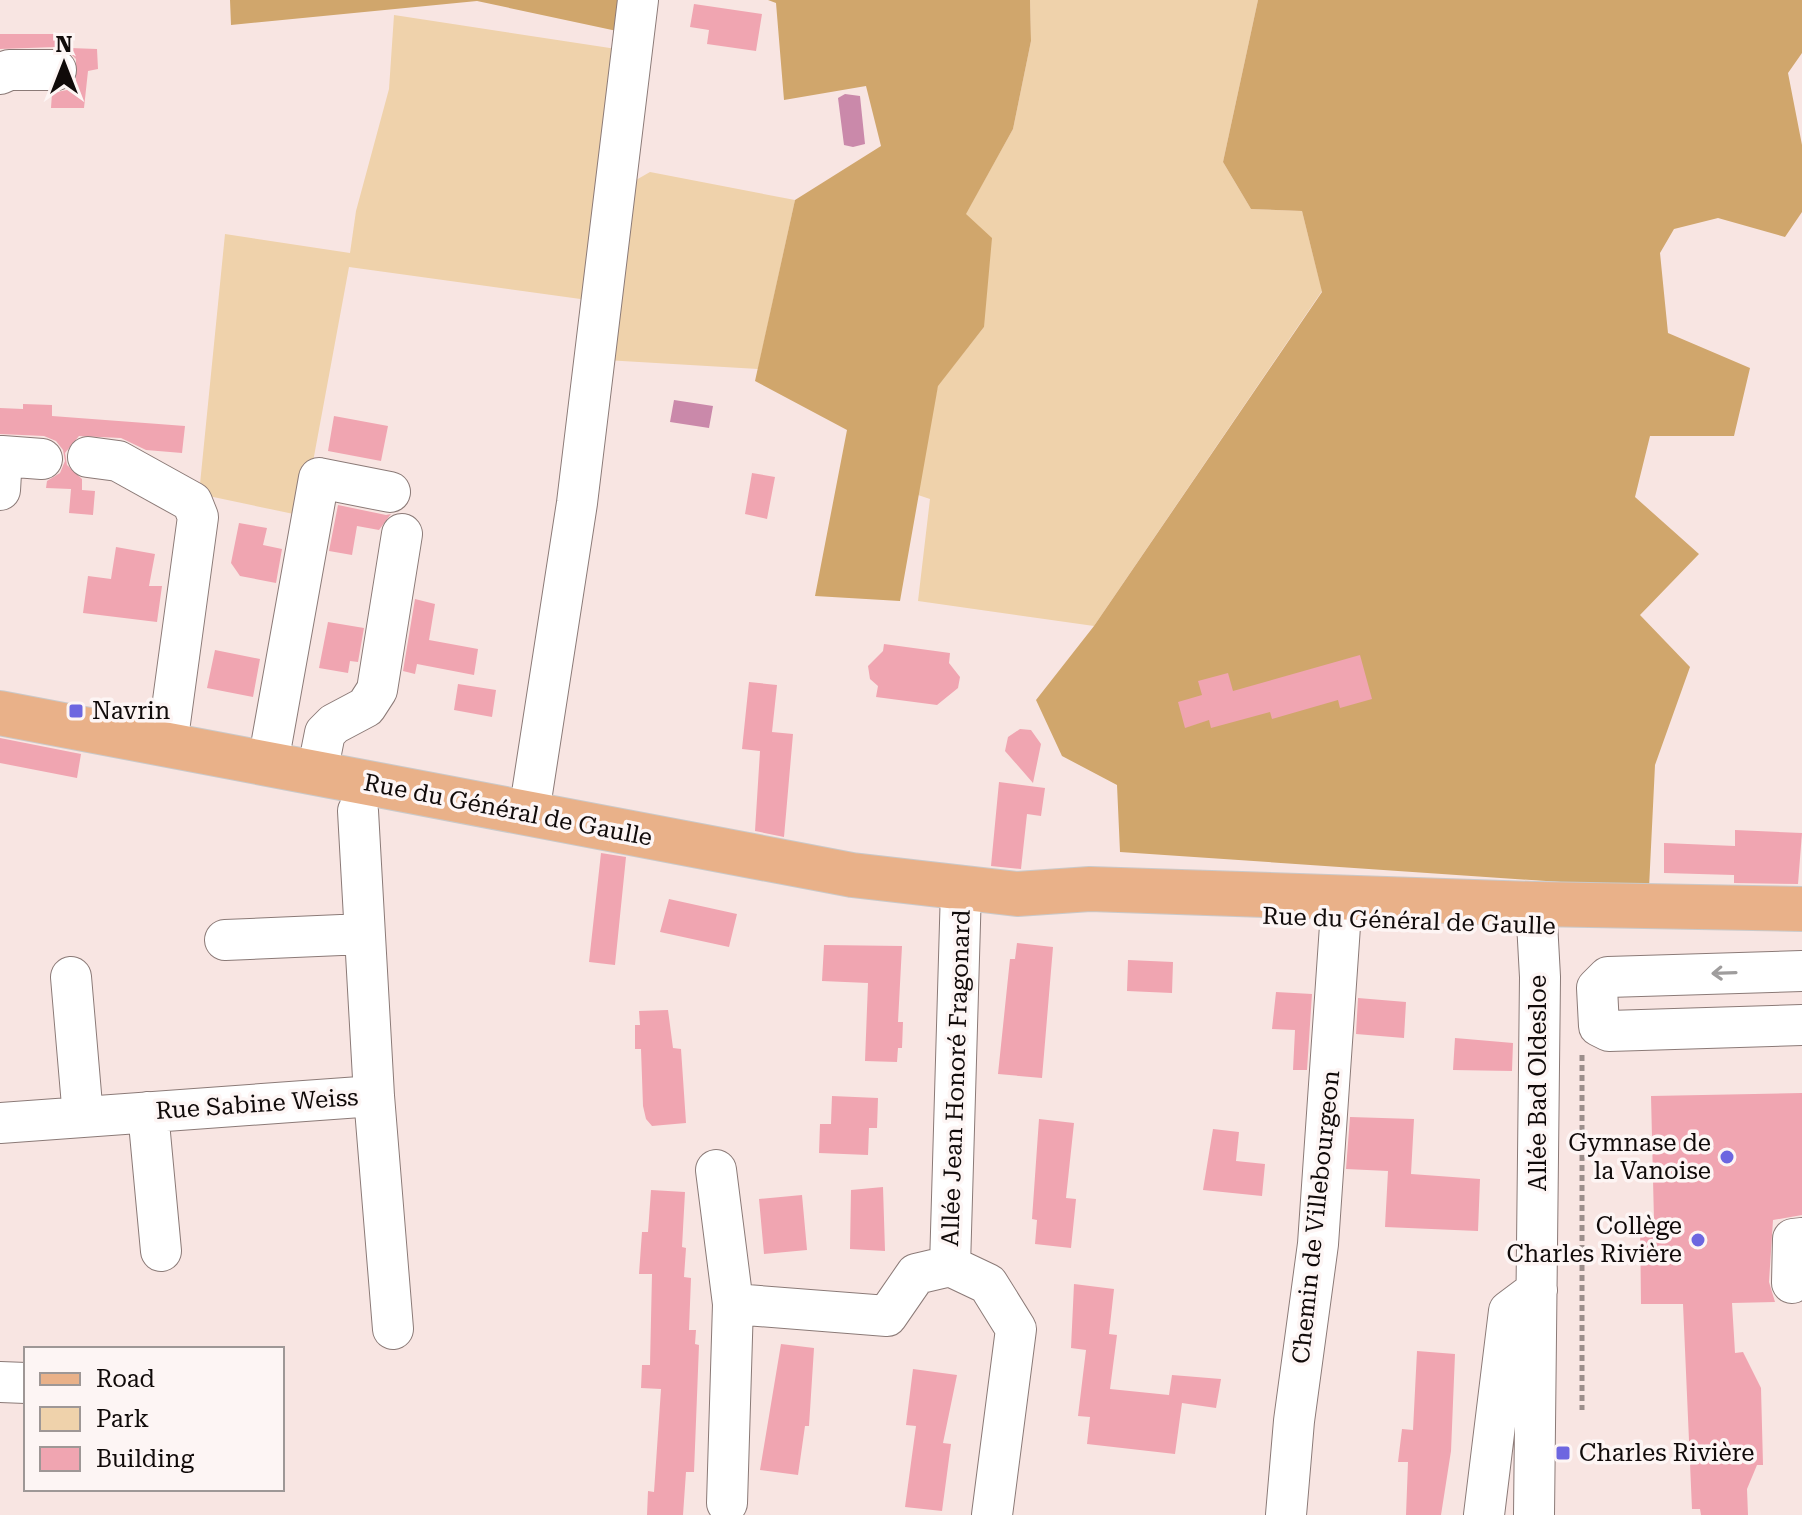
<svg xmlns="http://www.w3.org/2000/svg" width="1802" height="1515" font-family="'Roboto Serif',serif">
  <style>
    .green { fill: #efd2ab }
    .forest { fill: #d0a66c }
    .water { fill: #ca89aa }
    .building { fill: #f0a5b1 }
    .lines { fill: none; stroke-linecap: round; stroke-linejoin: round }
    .minor-casing { stroke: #8b7a77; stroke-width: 42 }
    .major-casing { stroke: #cac9c9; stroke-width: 46 }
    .path { stroke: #9b8e8b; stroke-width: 5; stroke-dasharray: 6 4; stroke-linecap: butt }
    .minor { stroke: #fff; stroke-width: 40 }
    .major { stroke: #e9b189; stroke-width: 44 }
    .oneway { stroke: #9f9d9d }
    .poi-dot { fill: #6d66e0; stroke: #fdf5f4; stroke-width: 3 }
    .labels { text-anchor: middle; stroke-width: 7; stroke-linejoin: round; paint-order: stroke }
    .poi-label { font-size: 24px; fill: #100a09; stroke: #fdf5f4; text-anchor: start }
    .street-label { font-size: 24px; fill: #100a09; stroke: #fdf5f4 }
  </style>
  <rect width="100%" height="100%" fill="#f8e5e2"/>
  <path class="green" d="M 1030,0 L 1258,0 L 1223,162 L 1251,209 L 1302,211 L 1322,291 L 1094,626 L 918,601 L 930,499 L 915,494 L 938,385 L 984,327 L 965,215 L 1013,129 L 1031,41 Z
    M 394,15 L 623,50 L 595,301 L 349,267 L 303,516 L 199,494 L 225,234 L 350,253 L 356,211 L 389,89 Z
    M 650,172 L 795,200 L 758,369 L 605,360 L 629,184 Z"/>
  <path class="forest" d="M 230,0 L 651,0 L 645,37 L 477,1 L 231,25 Z
    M 768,0 L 1030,0 L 1031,41 L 1013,129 L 966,214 L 992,238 L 984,327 L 938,386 L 900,601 L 815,596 L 847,430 L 755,381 L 795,200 L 881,146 L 866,86 L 784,100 L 776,3 Z
    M 1258,0 L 1802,0 L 1802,53 L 1788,73 L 1802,145 L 1802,212 L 1785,237 L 1718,218 L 1674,229 L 1660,253 L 1668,333 L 1750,368 L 1734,436 L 1650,436 L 1635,497 L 1699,554 L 1640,615 L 1690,667 L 1655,765 L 1649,888 L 1120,852 L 1117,785 L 1062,756 L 1036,700 L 1094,626 L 1322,292 L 1302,211 L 1251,209 L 1223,162 Z"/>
  <path class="water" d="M 845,94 L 860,96 L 865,144 L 853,147 L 844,145 L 838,98 Z
    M 674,400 L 713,406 L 709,428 L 670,422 Z"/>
  <path class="building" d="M 694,4 L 762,14 L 756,51 L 707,44 L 709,30 L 690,27 Z
    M 0,34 L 70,34 L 70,48 L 97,49 L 98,69 L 88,71 L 84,108 L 51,108 L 52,93 L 67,90 L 76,81 L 76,59 L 68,51 L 56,47 L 0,49 Z
    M 23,404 L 52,405 L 52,416 L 185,426 L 182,453 L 146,450 L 121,438 L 79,436 L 65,453 L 67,465 L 82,479 L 82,490 L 95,491 L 93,515 L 69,513 L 71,489 L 46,488 L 47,481 L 60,473 L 65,461 L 63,450 L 56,441 L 44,436 L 0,434 L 0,408 L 23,409 Z
    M 334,416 L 388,426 L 381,461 L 328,451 Z
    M 752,473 L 775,477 L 767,519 L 745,514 Z
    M 338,505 L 386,515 L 391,514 L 379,530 L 357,526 L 352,555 L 329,551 Z
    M 239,523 L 267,528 L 263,545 L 282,549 L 276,583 L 240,576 L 231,563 Z
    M 116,547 L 155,554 L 149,586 L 162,586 L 157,622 L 83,613 L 88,576 L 111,579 Z
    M 415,599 L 435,604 L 429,640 L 478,649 L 474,675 L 417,664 L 415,674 L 403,671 Z
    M 328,622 L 364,628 L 358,662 L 350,661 L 348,673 L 319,668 Z
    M 884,644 L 950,653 L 949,663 L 960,677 L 958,688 L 937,705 L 876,697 L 878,686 L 870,679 L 868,666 L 883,651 Z
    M 215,650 L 260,659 L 253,697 L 207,688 Z
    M 1360,655 L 1372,699 L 1340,708 L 1338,700 L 1272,719 L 1270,712 L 1211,728 L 1209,720 L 1185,728 L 1178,702 L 1202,695 L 1198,681 L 1228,673 L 1233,691 Z
    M 749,682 L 777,685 L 772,732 L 793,734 L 784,837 L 755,831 L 760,751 L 742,749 Z
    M 458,684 L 496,690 L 492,717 L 454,710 Z
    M 1020,729 L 1031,730 L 1041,744 L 1033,783 L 1005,751 L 1008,737 Z
    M 0,738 L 81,754 L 77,778 L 0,763 Z
    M 999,782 L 1045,788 L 1041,816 L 1027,814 L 1021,869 L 991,866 Z
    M 1735,830 L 1802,833 L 1798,884 L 1734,883 L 1734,875 L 1664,873 L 1664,843 L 1735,846 Z
    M 601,853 L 626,857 L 615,965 L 589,962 Z
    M 669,899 L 737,914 L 729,947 L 660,932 Z
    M 1017,943 L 1053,947 L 1042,1078 L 998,1074 L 1010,959 L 1015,959 Z
    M 824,945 L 902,946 L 898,1022 L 903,1022 L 902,1048 L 898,1048 L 897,1062 L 865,1061 L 868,983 L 822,981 Z
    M 1128,960 L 1173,962 L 1172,993 L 1127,991 Z
    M 1276,992 L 1312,994 L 1307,1070 L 1293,1070 L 1295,1030 L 1272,1029 Z
    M 1358,998 L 1406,1002 L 1404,1038 L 1356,1034 Z
    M 668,1010 L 673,1048 L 681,1049 L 686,1123 L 652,1126 L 646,1119 L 643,1106 L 641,1049 L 635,1049 L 635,1025 L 640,1025 L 639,1011 Z
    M 1455,1038 L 1513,1043 L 1512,1071 L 1453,1070 Z
    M 1802,1093 L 1802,1215 L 1773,1220 L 1769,1282 L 1775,1302 L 1732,1303 L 1735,1353 L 1743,1352 L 1761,1388 L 1763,1465 L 1757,1465 L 1747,1489 L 1748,1515 L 1701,1515 L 1700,1509 L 1692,1509 L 1683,1304 L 1641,1304 L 1640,1221 L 1654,1221 L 1651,1096 Z
    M 832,1096 L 878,1098 L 877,1128 L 869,1128 L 868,1155 L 819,1153 L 820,1124 L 831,1124 Z
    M 1350,1117 L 1414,1119 L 1411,1174 L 1480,1179 L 1478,1231 L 1385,1227 L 1388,1171 L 1346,1169 Z
    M 1039,1119 L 1074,1123 L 1066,1198 L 1076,1199 L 1071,1248 L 1035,1244 L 1037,1220 L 1032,1219 Z
    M 1213,1129 L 1239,1132 L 1236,1161 L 1265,1164 L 1262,1196 L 1203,1190 Z
    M 883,1187 L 885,1251 L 850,1249 L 851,1190 Z
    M 651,1190 L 685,1192 L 682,1247 L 686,1248 L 684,1277 L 691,1278 L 689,1330 L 696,1330 L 695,1344 L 699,1345 L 694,1472 L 686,1472 L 683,1515 L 647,1515 L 648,1491 L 654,1492 L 661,1389 L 641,1388 L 642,1365 L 650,1365 L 652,1274 L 639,1274 L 642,1232 L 648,1232 Z
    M 802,1195 L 807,1250 L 764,1254 L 759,1199 Z
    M 1074,1284 L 1114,1289 L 1109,1334 L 1117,1335 L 1110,1389 L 1169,1395 L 1172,1375 L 1221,1379 L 1216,1408 L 1182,1403 L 1175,1454 L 1087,1444 L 1090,1417 L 1078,1416 L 1086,1350 L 1071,1348 Z
    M 781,1344 L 814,1348 L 809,1426 L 805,1426 L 798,1475 L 760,1470 Z
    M 1417,1351 L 1455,1354 L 1451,1451 L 1441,1515 L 1406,1515 L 1408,1462 L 1398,1462 L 1402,1429 L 1413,1430 Z
    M 913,1369 L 957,1375 L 943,1443 L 951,1444 L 942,1511 L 905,1507 L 916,1426 L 906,1425 Z"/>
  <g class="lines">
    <defs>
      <path id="minor" d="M 0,74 L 9,70 L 56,70
        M 88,457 L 118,461 L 192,502 L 198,517 L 167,745
        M 0,490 L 2,456 L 42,459
        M 268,763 L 319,478 L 390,492
        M 317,773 L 325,733 L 334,724 L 366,707 L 377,690 L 402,534
        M 358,811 L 374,1096 L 393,1329
        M 529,813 L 577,503 L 638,0
        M 225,940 L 364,934
        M 1802,971 L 1608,977 L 1597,988 L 1599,1026 L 1609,1031 L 1802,1025
        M 71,977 L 83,1117
        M 148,1112 L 161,1251
        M 0,1123 L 374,1096
        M 716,1170 L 733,1304 L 727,1503
        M 950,1266 L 961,889
        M 1792,1283 L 1793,1239 L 1802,1238
        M 733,1304 L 887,1316 L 916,1274 L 950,1266 L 988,1284 L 1016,1329 L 992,1515
        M 0,1382 L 26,1383
        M 1286,1515 L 1294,1421 L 1318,1244 L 1342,897
        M 1484,1515 L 1509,1311 L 1537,1290
        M 1534,1515 L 1540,977 L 1536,904"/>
      <path id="major" d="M 0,713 L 852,875 L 1017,894 L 1090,889 L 1536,904 L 1802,909"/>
    </defs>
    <use href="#minor" class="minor-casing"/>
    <use href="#major" class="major-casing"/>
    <path class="path" d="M 1582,1055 L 1582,1410"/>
    <use href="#minor" class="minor"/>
    <use href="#major" class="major"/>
  </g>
  <defs><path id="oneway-shaft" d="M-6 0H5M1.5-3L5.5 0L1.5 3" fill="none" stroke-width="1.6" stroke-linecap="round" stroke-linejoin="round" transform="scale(2)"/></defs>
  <use class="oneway" href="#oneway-shaft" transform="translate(1724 973) rotate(178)"/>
  <g class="poi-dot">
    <rect x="68" y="703" width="16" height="16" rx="4"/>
    <circle cx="1727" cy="1157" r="8"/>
    <circle cx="1698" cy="1240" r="8"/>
    <rect x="1555" y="1445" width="16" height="16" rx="4"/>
  </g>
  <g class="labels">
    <g class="poi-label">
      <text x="92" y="719">Navrin</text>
      <text x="1711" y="1151" text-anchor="end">Gymnase de<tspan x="1711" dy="28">la Vanoise</tspan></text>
      <text x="1682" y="1234" text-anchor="end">Collège<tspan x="1682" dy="28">Charles Rivière</tspan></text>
      <text x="1579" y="1461">Charles Rivière</text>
    </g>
    <g class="street-label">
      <text transform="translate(508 810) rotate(11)" y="8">Rue du Général de Gaulle</text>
      <text transform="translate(1409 921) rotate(2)" y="8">Rue du Général de Gaulle</text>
      <text transform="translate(956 1078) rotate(-88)" y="8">Allée Jean Honoré Fragonard</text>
      <text transform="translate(1538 1083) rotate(-90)" y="8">Allée Bad Oldesloe</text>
      <text transform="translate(257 1104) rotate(-4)" y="8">Rue Sabine Weiss</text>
      <text transform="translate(1316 1217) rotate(-84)" y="8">Chemin de Villebourgeon</text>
    </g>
  </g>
  <rect x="24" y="1347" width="260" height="144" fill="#fdf5f4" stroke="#9e9796" stroke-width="2"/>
  <rect x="40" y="1373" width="40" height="12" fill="#e9b189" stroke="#9e9796" stroke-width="2"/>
  <text x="96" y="1387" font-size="24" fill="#100a09">Road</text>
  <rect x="40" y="1407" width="40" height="24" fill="#efd2ab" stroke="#9e9796" stroke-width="2"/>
  <text x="96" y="1427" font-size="24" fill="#100a09">Park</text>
  <rect x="40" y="1447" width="40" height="24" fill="#f0a5b1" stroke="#9e9796" stroke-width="2"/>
  <text x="96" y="1467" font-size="24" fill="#100a09">Building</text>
  <g transform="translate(64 64)" stroke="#fdf5f4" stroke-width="6" paint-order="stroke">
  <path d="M0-6L14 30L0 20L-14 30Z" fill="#100a09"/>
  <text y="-12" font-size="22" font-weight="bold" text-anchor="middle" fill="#100a09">N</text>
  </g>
</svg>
